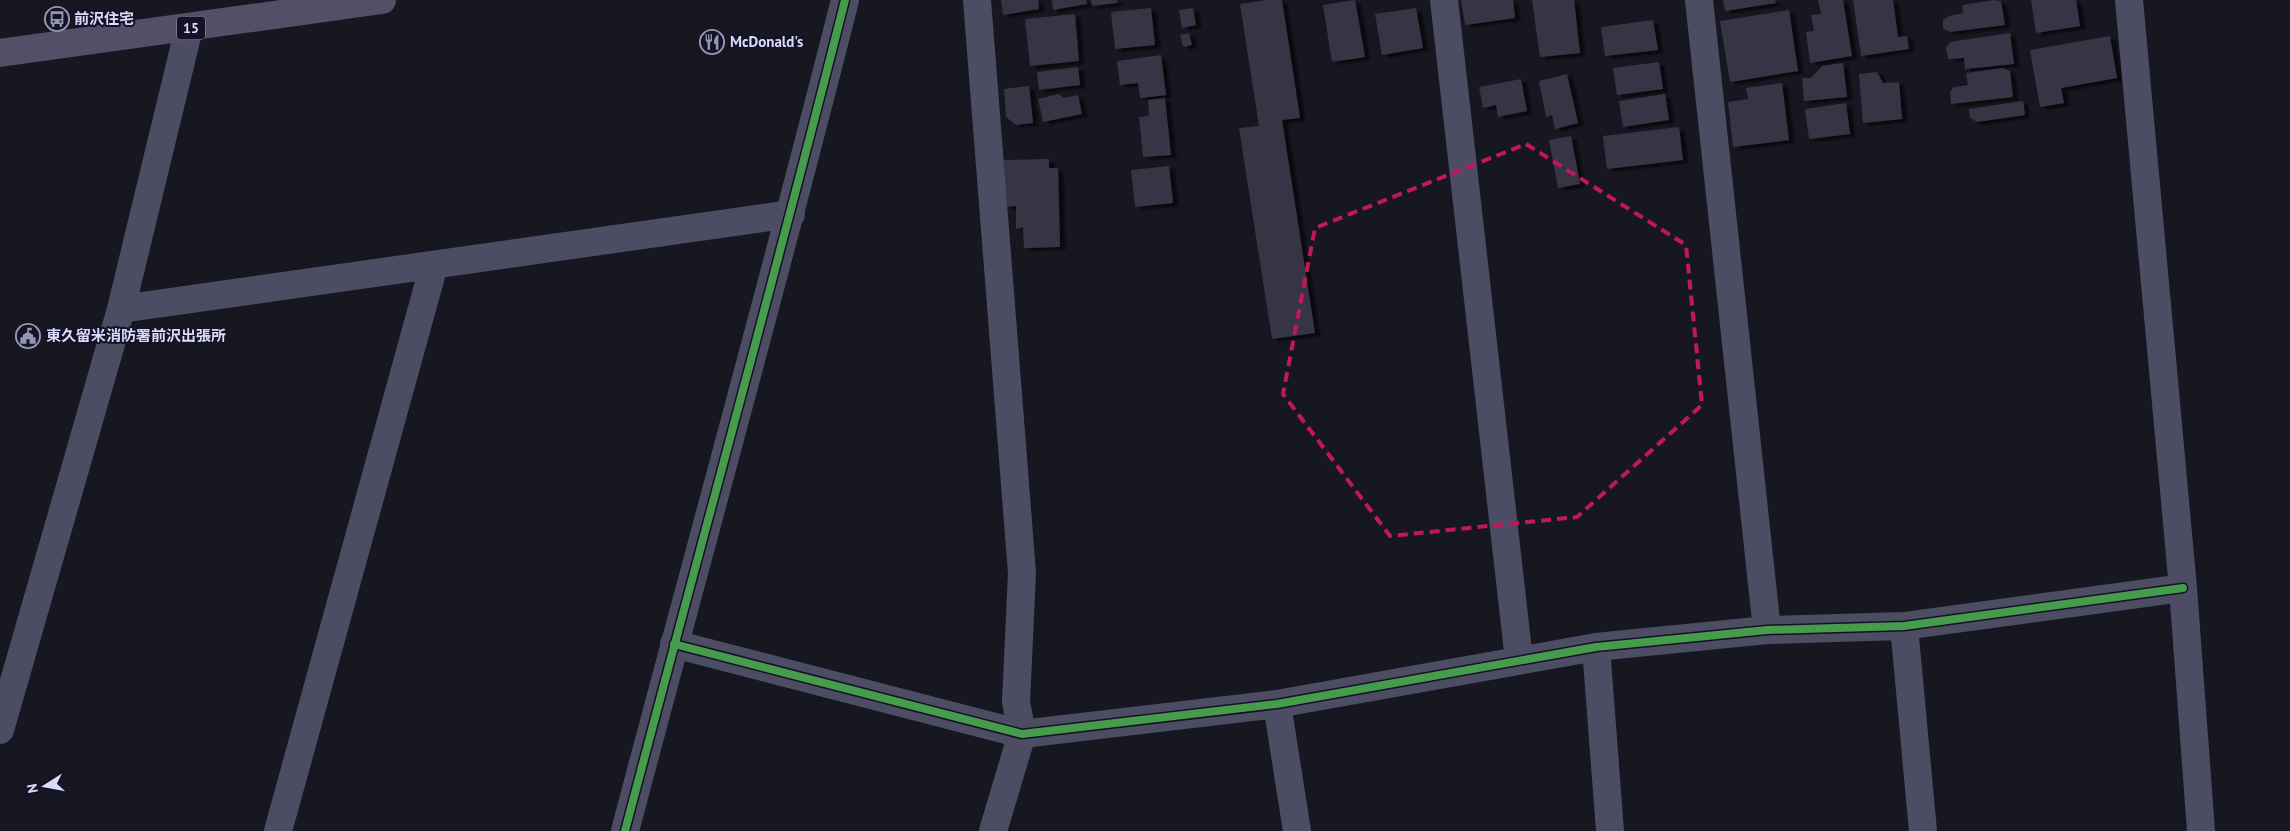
<svg xmlns="http://www.w3.org/2000/svg" width="2290" height="831" font-family="'PT Sans','Noto Sans JP',sans-serif">
  <style>
    .building { fill: #363544; filter: url(#shadow) }
    .lines { fill: none; stroke-linecap: round; stroke-linejoin: round }
    .minor { stroke: #4c4d62; stroke-width: 28 }
    .tertiary { stroke: #4c4d62; stroke-width: 28 }
    .primary { stroke: #544e66; stroke-width: 28 }
    .cycleway-casing { stroke: #131227; stroke-width: 11 }
    .cycleway { stroke: #469c4c; stroke-width: 8 }
    .marked { fill: none; stroke: #c2185b; stroke-width: 4; stroke-dasharray: 10 6; stroke-linejoin: round }
    .labels { text-anchor: middle; stroke-width: 4; stroke-linejoin: round; paint-order: stroke }
    .shield { fill: #131227; stroke: #9f9ebc; stroke-width: 1 }
    .shield-label { font-size: 14px; font-weight: bold; fill: #dbdafc }
    .poi-label { font-size: 15px; font-weight: bold; fill: #dbdafc; stroke: #131227; text-anchor: start }
  </style>
  <defs>
    <filter id="shadow"><feDropShadow dx="5.5" dy="3" stdDeviation="1" flood-color="#0009"/></filter>
  </defs>
  <rect width="100%" height="100%" fill="#171722"/>
  <path class="building" d="M 1001,0 L 1038,0 L 1039,9 L 1003,15 Z
    M 1052,0 L 1086,0 L 1087,4 L 1053,10 Z
    M 1091,0 L 1117,0 L 1117,3 L 1092,6 Z
    M 1266,0 L 1282,0 L 1300,118 L 1282,120 L 1315,333 L 1272,339 L 1239,128 L 1259,126 L 1240,4 Z
    M 1355,0 L 1365,57 L 1332,62 L 1323,5 Z
    M 1461,0 L 1513,0 L 1515,18 L 1465,25 Z
    M 1532,0 L 1574,0 L 1580,53 L 1540,57 Z
    M 1723,0 L 1775,0 L 1776,3 L 1725,11 Z
    M 1818,0 L 1843,0 L 1852,56 L 1810,63 L 1806,32 L 1814,31 L 1811,15 L 1821,14 Z
    M 1853,0 L 1893,0 L 1898,37 L 1907,36 L 1909,49 L 1861,56 Z
    M 1994,0 L 2001,1 L 2005,25 L 1950,32 L 1943,28 L 1943,20 L 1949,16 L 1963,13 L 1962,5 Z
    M 2031,0 L 2076,0 L 2080,26 L 2036,33 Z
    M 1151,8 L 1155,45 L 1115,49 L 1111,12 Z
    M 1193,8 L 1196,25 L 1182,28 L 1179,10 Z
    M 1416,8 L 1423,48 L 1382,55 L 1375,14 Z
    M 1789,10 L 1798,71 L 1730,82 L 1720,21 Z
    M 1075,14 L 1079,61 L 1030,66 L 1025,19 Z
    M 1653,20 L 1658,50 L 1605,56 L 1601,27 Z
    M 1189,33 L 1192,45 L 1183,47 L 1180,35 Z
    M 2010,33 L 2014,64 L 1965,69 L 1964,58 L 1948,59 L 1946,48 L 1950,42 Z
    M 2110,36 L 2117,78 L 2061,88 L 2064,103 L 2040,107 L 2030,50 Z
    M 1161,55 L 1166,95 L 1140,98 L 1138,83 L 1120,85 L 1117,61 Z
    M 1659,62 L 1663,89 L 1617,95 L 1613,68 Z
    M 1843,63 L 1847,97 L 1804,101 L 1802,78 L 1811,78 L 1822,66 Z
    M 1078,67 L 1080,85 L 1039,90 L 1037,72 Z
    M 2003,68 L 2010,71 L 2013,97 L 1951,104 L 1950,92 L 1954,87 L 1968,85 L 1966,73 Z
    M 1877,72 L 1883,83 L 1899,82 L 1902,119 L 1863,123 L 1859,74 Z
    M 1567,74 L 1578,123 L 1555,129 L 1552,115 L 1546,117 L 1539,81 Z
    M 1521,79 L 1527,111 L 1498,117 L 1496,105 L 1483,108 L 1479,87 Z
    M 1782,83 L 1789,140 L 1733,147 L 1728,102 L 1748,99 L 1746,88 Z
    M 1029,86 L 1033,123 L 1016,125 L 1006,117 L 1004,89 Z
    M 1059,94 L 1064,98 L 1078,95 L 1082,114 L 1043,122 L 1038,99 Z
    M 1665,94 L 1669,120 L 1623,127 L 1619,101 Z
    M 1165,98 L 1171,155 L 1143,157 L 1139,117 L 1149,116 L 1148,100 Z
    M 2023,101 L 2025,115 L 1977,122 L 1970,118 L 1969,109 Z
    M 1846,103 L 1850,134 L 1809,139 L 1805,109 Z
    M 1679,127 L 1683,160 L 1607,169 L 1603,136 Z
    M 1571,136 L 1580,184 L 1558,188 L 1549,140 Z
    M 1049,159 L 1049,168 L 1058,168 L 1060,247 L 1024,248 L 1023,227 L 1016,229 L 1016,206 L 1005,207 L 1004,160 Z
    M 1169,166 L 1173,203 L 1135,207 L 1131,170 Z"/>
  <g class="lines">
    <path class="minor" d="M 977,0 L 1022,573 L 1016,702 L 1022,734 L 993,831
      M 1444,0 L 1519,660
      M 1699,0 L 1767,630
      M 2129,0 L 2183,588 L 2201,831
      M 121,309 L 791,214
      M 1904,626 L 1923,831
      M 674,644 L 1022,734 L 1277,704 L 1596,647 L 1767,630 L 1904,626 L 2183,588
      M 1596,647 L 1610,831
      M 1277,704 L 1297,831
      M 0,730 L 121,309 L 189,28
      M 278,831 L 434,265"/>
    <path class="tertiary" d="M 625,831 C 698,554 775,278 845,0"/>
    <path class="primary" d="M 0,53 L 382,0"/>
    <defs>
      <path id="cycleway" d="M 674,644 L 1022,734 L 1277,704 L 1596,647 L 1767,630 L 1904,626 L 2183,588
        M 625,831 C 698,554 775,278 845,0"/>
    </defs>
    <use href="#cycleway" class="cycleway-casing"/>
    <use href="#cycleway" class="cycleway"/>
  </g>
  <path class="marked" d="M 1526,144 L 1686,245 L 1702,405 L 1577,517 L 1390,536 L 1283,394 L 1315,228 Z"/>
  <defs>
    <symbol id="bus-ring" viewBox="-11 -11 22 22"><circle r="9.5" fill="#131227" stroke="#9696b0" stroke-width="1.5"/><path d="M-5-6H5V4H4V6H2V4H-2V6H-4V4H-5ZM-3.5-4V0h7V-4ZM-3.5 1.2v1.5H-2V1.2ZM2 1.2v1.5H3.5V1.2Z" fill="#9696b0"/></symbol>
    <symbol id="restaurant-ring" viewBox="-11 -11 22 22"><circle r="9.5" fill="#131227" stroke="#9696b0" stroke-width="1.5"/><path d="M-5-6h1v4h1v-4h1v4h1v-4h1v5L-1.5 .5V6h-2V.5L-5-1ZM5-6V6H3V1.5H1.5Q1.5-4 5-6Z" fill="#9696b0"/></symbol>
    <symbol id="civic-ring" viewBox="-11 -11 22 22"><circle r="9.5" fill="#131227" stroke="#9696b0" stroke-width="1.5"/><path d="M-.6-6.5H3V-4.5H.6V-3L4-1V1h2V6H-6V1h2V-1L-.6-3ZM-1.2 2.5V6h2.4V2.5Z" fill="#9696b0"/></symbol>
  </defs>
  <g fill-rule="evenodd">
    <use href="#bus-ring" x="43" y="5" width="28" height="28"/>
    <use href="#restaurant-ring" x="698" y="28" width="28" height="28"/>
    <use href="#civic-ring" x="14" y="322" width="28" height="28"/>
  </g>
  <g class="labels">
    <rect class="shield" x="177" y="16.5" width="28" height="23" rx="4"/>
    <g class="shield-label">
      <text x="191" y="33">15</text>
    </g>
    <g class="poi-label">
      <text x="74" y="24">前沢住宅</text>
      <text x="730" y="47">McDonald's</text>
      <text x="46" y="341">東久留米消防署前沢出張所</text>
    </g>
  </g>
  <g transform="translate(45 786) rotate(259)" stroke="#131227" stroke-width="4" paint-order="stroke">
  <path d="M0-4L9 19L0 12L-9 19Z" fill="#dbdafc"/>
  <text y="-8" font-size="14" font-weight="bold" text-anchor="middle" fill="#dbdafc">N</text>
  </g>
</svg>
